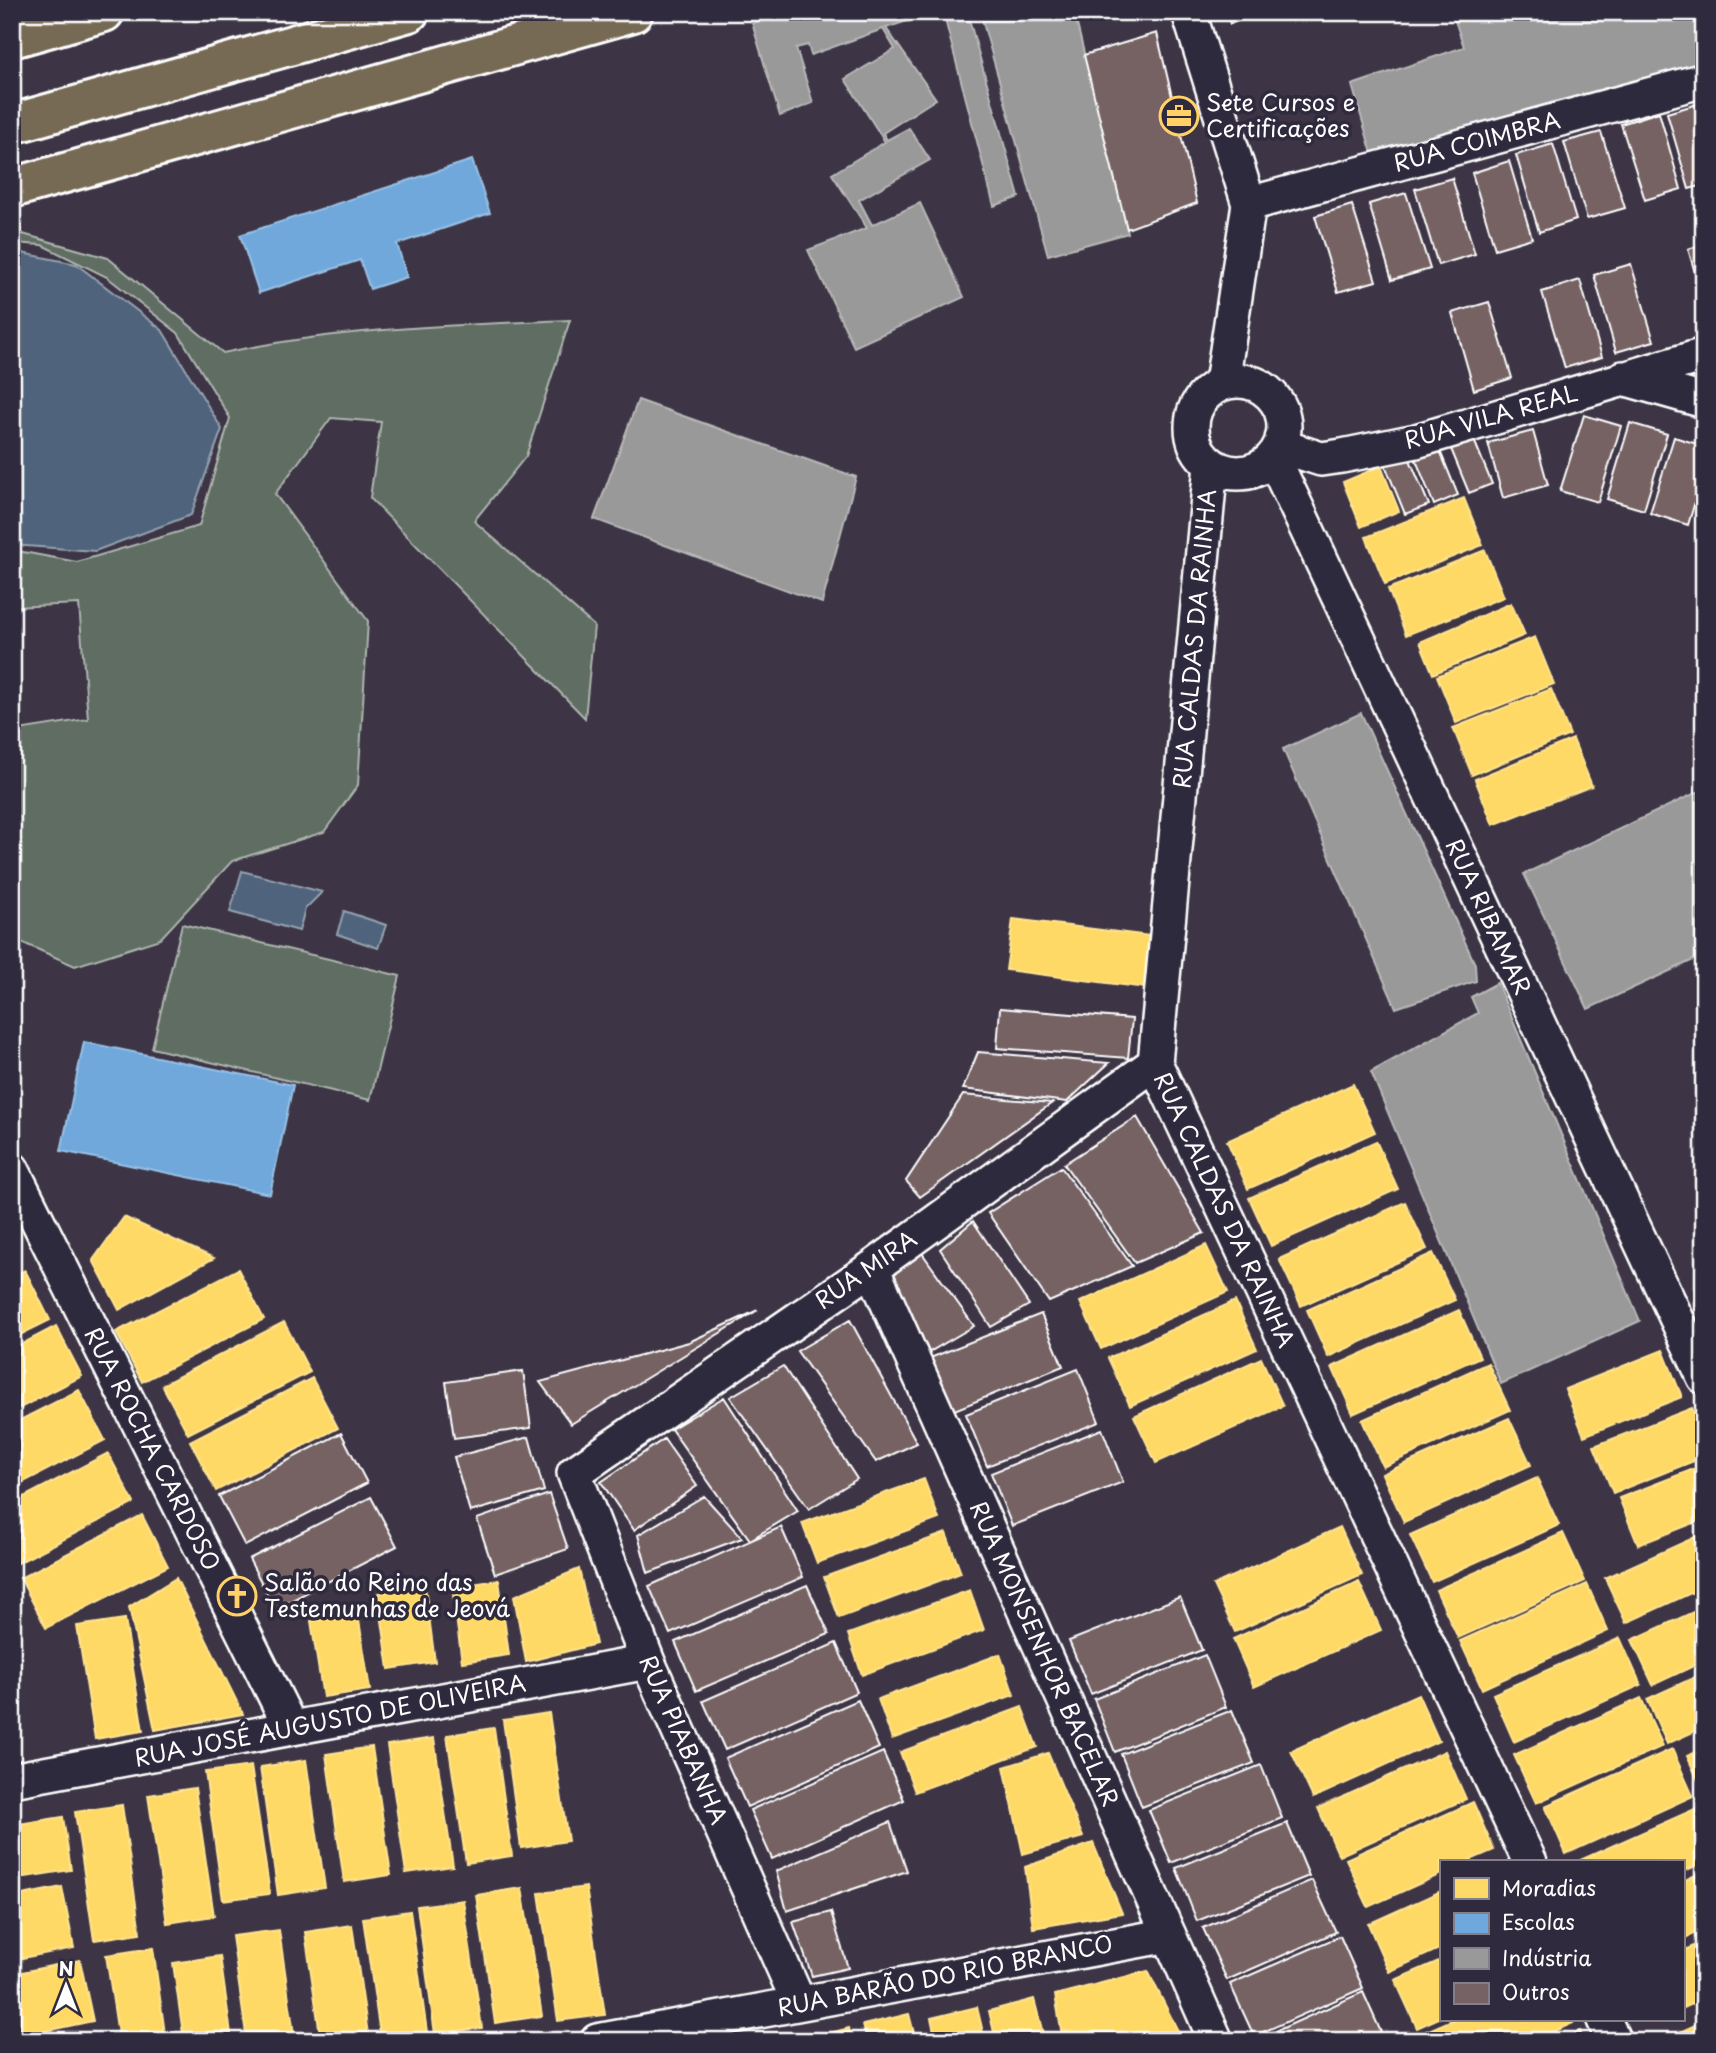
<svg xmlns="http://www.w3.org/2000/svg" width="1716" height="2053" font-family="'Playpen Sans',sans-serif">
  <style>
    .green { fill: #5f6d62; stroke: #afb6b0; stroke-width: 2 }
    .water { fill: #4f647b; stroke: #95a2b0; stroke-width: 2 }
    .homes { fill: #ffd966; stroke: #ffe494; stroke-width: 2 }
    .schools { fill: #6fa8dc; stroke: #9ac2e6; stroke-width: 2 }
    .industry { fill: #999; stroke: #b8b8b8; stroke-width: 2 }
    .building { fill: #766264; stroke: #fff; stroke-width: 2 }
    .lines { fill: none; stroke-linecap: round; stroke-linejoin: round }
    .street-casing { stroke: #fff; stroke-width: 38 }
    .highway-casing { stroke: #fff; stroke-width: 44 }
    .street { stroke: #2f2a3d; stroke-width: 33 }
    .highway { stroke: #776a54; stroke-width: 38 }
    .labels { text-anchor: middle; stroke-width: 7; stroke-linejoin: round; paint-order: stroke }
    .poi-label { font-size: 23px; fill: #fff; stroke: #2f2a3d; text-anchor: start }
    .street-label { font-size: 23px; fill: #fff; stroke: #2f2a3d }
  </style>
  <rect width="100%" height="100%" fill="#3d3545"/>
  <filter id="ink" filterUnits="userSpaceOnUse"><feTurbulence type="fractalNoise" baseFrequency=".0143" numOctaves="2"/><feDisplacementMap in="SourceGraphic" scale="14" xChannelSelector="R" yChannelSelector="G"/><feConvolveMatrix kernelMatrix="1 2 1 2 8 2 1 2 1" color-interpolation-filters="sRGB"/></filter>
  <g filter="url(#ink)">
    <path class="green" d="M 12,231 L 108,258 L 223,353 C 337,328 453,325 570,320 L 526,456 L 474,521 L 594,626 L 585,718 L 370,498 L 381,422 L 331,418 L 275,494 L 368,621 L 358,785 L 324,832 L 232,861 L 160,939 L 75,966 L 12,938 L 12,731 L 88,719 L 79,604 L 12,607 L 12,550 L 77,562 L 199,526 L 230,418 L 178,333 L 107,277 L 42,245 L 12,243 Z
      M 182,924 L 400,976 L 370,1100 L 152,1048 Z"/>
    <path class="water" d="M 12,251 L 76,264 L 162,330 L 222,429 L 191,515 L 95,551 L 12,545 Z
      M 242,871 L 322,892 L 305,909 L 299,931 L 230,912 Z
      M 344,911 L 386,925 L 378,948 L 337,934 Z"/>
    <path class="homes" d="M 1381,466 L 1399,511 L 1361,527 L 1343,482 Z
      M 1464,498 L 1483,545 L 1385,584 L 1366,537 Z
      M 1485,550 L 1504,597 L 1406,635 L 1388,589 Z
      M 1511,603 L 1525,635 L 1433,674 L 1420,642 Z
      M 1535,637 L 1554,684 L 1456,723 L 1437,676 Z
      M 1551,689 L 1570,735 L 1472,775 L 1453,728 Z
      M 1573,739 L 1592,786 L 1493,825 L 1475,779 Z
      M 1013,919 L 1151,936 L 1145,988 L 1006,970 Z
      M 1353,1084 L 1375,1132 L 1248,1189 L 1227,1141 Z
      M 1376,1141 L 1398,1189 L 1271,1246 L 1249,1198 Z
      M 1405,1202 L 1427,1249 L 1301,1306 L 1279,1259 Z
      M 124,1217 L 214,1258 L 119,1310 L 93,1260 Z
      M 1206,1245 L 1228,1292 L 1101,1349 L 1080,1302 Z
      M 1433,1253 L 1455,1300 L 1328,1357 L 1307,1310 Z
      M 238,1269 L 264,1319 L 142,1382 L 116,1332 Z
      M 25,1270 L 50,1320 L 12,1339 L 12,1276 Z
      M 1235,1301 L 1257,1349 L 1130,1406 L 1108,1358 Z
      M 1459,1310 L 1480,1357 L 1353,1414 L 1332,1367 Z
      M 284,1322 L 310,1372 L 188,1434 L 162,1385 Z
      M 56,1326 L 82,1376 L 12,1412 L 12,1349 Z
      M 1663,1350 L 1682,1397 L 1584,1436 L 1565,1389 Z
      M 1261,1358 L 1283,1406 L 1156,1463 L 1134,1416 Z
      M 1488,1363 L 1510,1410 L 1383,1467 L 1362,1420 Z
      M 312,1378 L 338,1428 L 216,1491 L 190,1441 Z
      M 79,1390 L 105,1440 L 12,1488 L 12,1424 Z
      M 1692,1408 L 1704,1437 L 1704,1457 L 1613,1493 L 1594,1446 Z
      M 1509,1418 L 1531,1465 L 1404,1522 L 1382,1474 Z
      M 108,1453 L 134,1503 L 12,1566 L 12,1503 Z
      M 1704,1465 L 1704,1519 L 1638,1545 L 1619,1498 Z
      M 1537,1478 L 1559,1525 L 1432,1582 L 1410,1535 Z
      M 924,1479 L 939,1519 L 817,1563 L 802,1523 Z
      M 142,1515 L 168,1566 L 46,1628 L 20,1578 Z
      M 1340,1527 L 1362,1575 L 1235,1632 L 1213,1585 Z
      M 946,1533 L 961,1573 L 839,1618 L 824,1577 Z
      M 1563,1533 L 1585,1581 L 1458,1638 L 1436,1590 Z
      M 1704,1533 L 1704,1587 L 1626,1623 L 1605,1578 Z
      M 579,1569 L 596,1644 L 526,1662 L 514,1596 Z
      M 176,1578 L 243,1714 L 155,1730 L 129,1607 Z
      M 499,1580 L 509,1655 L 462,1662 L 452,1587 Z
      M 1359,1582 L 1381,1630 L 1254,1687 L 1233,1639 Z
      M 1587,1584 L 1608,1631 L 1482,1689 L 1460,1641 Z
      M 425,1586 L 435,1662 L 389,1669 L 378,1593 Z
      M 970,1590 L 984,1630 L 862,1675 L 848,1634 Z
      M 1704,1607 L 1704,1661 L 1653,1685 L 1632,1640 Z
      M 358,1614 L 370,1690 L 323,1697 L 311,1621 Z
      M 125,1619 L 143,1731 L 95,1739 L 77,1626 Z
      M 1620,1638 L 1641,1685 L 1514,1742 L 1493,1694 Z
      M 1000,1654 L 1014,1695 L 892,1739 L 878,1699 Z
      M 1704,1673 L 1704,1727 L 1667,1744 L 1647,1699 Z
      M 1418,1694 L 1439,1741 L 1313,1798 L 1291,1751 Z
      M 1641,1698 L 1663,1746 L 1536,1803 L 1514,1755 Z
      M 1022,1707 L 1037,1747 L 915,1792 L 900,1752 Z
      M 549,1713 L 568,1841 L 521,1848 L 503,1720 Z
      M 494,1728 L 512,1856 L 466,1863 L 447,1735 Z
      M 434,1738 L 453,1866 L 406,1873 L 387,1745 Z
      M 372,1747 L 391,1875 L 344,1882 L 326,1754 Z
      M 1704,1748 L 1704,1793 L 1687,1756 Z
      M 1672,1749 L 1693,1796 L 1566,1854 L 1545,1806 Z
      M 1445,1751 L 1466,1799 L 1339,1856 L 1318,1808 Z
      M 1048,1753 L 1083,1837 L 1023,1854 L 1004,1767 Z
      M 306,1760 L 325,1888 L 278,1895 L 260,1767 Z
      M 251,1766 L 270,1894 L 223,1900 L 205,1772 Z
      M 195,1788 L 214,1916 L 167,1923 L 148,1795 Z
      M 1473,1802 L 1494,1850 L 1466,1862 L 1441,1862 L 1441,1874 L 1368,1907 L 1346,1859 Z
      M 122,1805 L 140,1933 L 94,1940 L 75,1812 Z
      M 1697,1808 L 1704,1823 L 1704,1862 L 1683,1872 L 1683,1862 L 1576,1862 Z
      M 63,1817 L 71,1870 L 12,1879 L 12,1825 Z
      M 1093,1843 L 1122,1913 L 1033,1928 L 1025,1867 Z
      M 1704,1871 L 1704,1929 L 1683,1939 L 1683,1881 Z
      M 62,1887 L 74,1948 L 12,1960 L 12,1897 Z
      M 586,1887 L 605,2015 L 558,2021 L 539,1893 Z
      M 522,1888 L 542,2016 L 495,2023 L 476,1895 Z
      M 1441,1891 L 1441,1948 L 1389,1972 L 1368,1924 Z
      M 463,1900 L 482,2028 L 435,2034 L 417,1906 Z
      M 410,1911 L 428,2039 L 381,2041 L 363,1918 Z
      M 352,1925 L 369,2041 L 321,2041 L 305,1932 Z
      M 279,1930 L 295,2041 L 247,2041 L 232,1936 Z
      M 1704,1941 L 1704,1998 L 1683,2008 L 1683,1951 Z
      M 153,1948 L 166,2041 L 119,2041 L 106,1955 Z
      M 220,1956 L 232,2041 L 184,2041 L 173,1963 Z
      M 80,1960 L 93,2021 L 12,2038 L 12,1974 Z
      M 1441,1960 L 1441,2017 L 1417,2028 L 1395,1980 Z
      M 1148,1971 L 1179,2033 L 1159,2041 L 1063,2041 L 1055,1995 Z
      M 1034,1999 L 1045,2041 L 996,2041 L 989,2011 Z
      M 977,2007 L 985,2041 L 936,2041 L 931,2018 Z
      M 909,2014 L 916,2041 L 867,2041 L 863,2025 Z
      M 1452,2020 L 1571,2020 L 1573,2023 L 1532,2041 L 1428,2041 L 1424,2032 Z
      M 1704,2021 L 1704,2041 L 1660,2041 Z
      M 849,2028 L 852,2041 L 804,2041 L 804,2040 Z
      M 1580,2031 L 1584,2041 L 1557,2041 Z"/>
    <path class="schools" d="M 472,160 L 490,213 L 397,244 L 407,277 L 370,289 L 360,260 L 259,293 L 240,235 Z
      M 84,1042 L 293,1085 L 270,1194 L 61,1151 Z"/>
    <path class="industry" d="M 786,12 L 934,12 L 886,28 L 936,99 L 883,133 L 887,140 L 909,128 L 930,160 L 859,200 L 872,225 L 920,203 L 964,297 L 854,347 L 808,250 L 867,228 L 832,174 L 885,142 L 845,79 L 895,49 L 883,29 L 811,55 L 808,45 L 796,48 L 813,103 L 780,116 L 752,23 Z
      M 943,12 L 967,12 L 1019,197 L 994,206 Z
      M 980,12 L 1074,12 L 1128,233 L 1048,255 Z
      M 1452,12 L 1704,12 L 1704,62 L 1373,157 L 1352,85 L 1464,47 Z
      M 638,400 L 856,477 L 822,603 L 594,519 Z
      M 1361,713 L 1475,964 L 1476,981 L 1396,1008 L 1283,749 Z
      M 1704,789 L 1704,955 L 1588,1009 L 1524,874 Z
      M 1497,983 L 1640,1321 L 1501,1384 L 1371,1072 L 1478,1013 L 1471,997 Z"/>
    <path class="building" d="M 1226,12 L 1262,12 L 1230,24 Z
      M 1157,33 L 1197,203 L 1127,229 L 1084,55 Z
      M 1704,102 L 1704,185 L 1689,189 L 1667,113 Z
      M 1659,112 L 1681,189 L 1645,200 L 1621,124 Z
      M 1601,132 L 1625,208 L 1587,219 L 1564,142 Z
      M 1553,144 L 1576,220 L 1539,232 L 1516,155 Z
      M 1509,161 L 1532,238 L 1495,249 L 1472,173 Z
      M 1452,178 L 1475,254 L 1438,265 L 1415,189 Z
      M 1406,193 L 1430,269 L 1392,280 L 1369,204 Z
      M 1352,205 L 1376,281 L 1338,292 L 1315,216 Z
      M 1704,244 L 1704,303 L 1688,249 Z
      M 1631,264 L 1654,341 L 1616,352 L 1594,275 Z
      M 1580,280 L 1602,357 L 1565,368 L 1542,292 Z
      M 1489,302 L 1512,378 L 1474,390 L 1452,313 Z
      M 1584,415 L 1621,426 L 1598,502 L 1560,491 Z
      M 1630,423 L 1667,434 L 1644,510 L 1607,499 Z
      M 1533,431 L 1548,485 L 1503,498 L 1488,443 Z
      M 1472,435 L 1492,484 L 1469,493 L 1449,444 Z
      M 1674,437 L 1704,446 L 1704,472 L 1688,525 L 1650,513 Z
      M 1438,446 L 1458,495 L 1434,505 L 1414,455 Z
      M 1408,455 L 1429,505 L 1405,514 L 1385,465 Z
      M 1000,1008 L 1132,1019 L 1128,1058 L 997,1048 Z
      M 978,1052 L 1109,1063 L 1067,1102 L 963,1089 Z
      M 963,1095 L 1052,1103 L 920,1197 L 906,1181 Z
      M 1137,1117 L 1204,1233 L 1135,1263 L 1064,1164 Z
      M 1061,1167 L 1132,1266 L 1049,1302 L 988,1213 Z
      M 973,1221 L 1029,1305 L 991,1327 L 940,1249 Z
      M 922,1253 L 974,1326 L 926,1354 L 893,1273 Z
      M 758,1310 L 571,1424 L 540,1382 L 689,1342 Z
      M 1041,1314 L 1063,1366 L 952,1411 L 930,1358 Z
      M 850,1320 L 917,1443 L 876,1462 L 797,1351 Z
      M 783,1366 L 857,1479 L 809,1509 L 730,1397 Z
      M 1078,1369 L 1099,1422 L 987,1466 L 966,1414 Z
      M 523,1371 L 531,1428 L 454,1438 L 446,1382 Z
      M 724,1397 L 798,1511 L 750,1540 L 671,1429 Z
      M 1102,1429 L 1123,1482 L 1012,1526 L 991,1473 Z
      M 341,1433 L 367,1483 L 245,1546 L 219,1496 Z
      M 529,1437 L 544,1491 L 470,1512 L 454,1457 Z
      M 664,1439 L 697,1486 L 634,1530 L 601,1482 Z
      M 549,1494 L 568,1549 L 495,1574 L 477,1519 Z
      M 704,1496 L 742,1538 L 648,1573 L 638,1535 Z
      M 371,1497 L 397,1546 L 275,1609 L 249,1559 Z
      M 781,1527 L 803,1577 L 670,1634 L 649,1586 Z
      M 807,1585 L 829,1634 L 696,1691 L 675,1642 Z
      M 1180,1597 L 1202,1650 L 1091,1694 L 1069,1641 Z
      M 836,1643 L 857,1692 L 725,1750 L 703,1701 Z
      M 1205,1655 L 1226,1707 L 1115,1752 L 1094,1699 Z
      M 858,1700 L 879,1748 L 747,1807 L 725,1758 Z
      M 1232,1710 L 1254,1763 L 1142,1807 L 1121,1754 Z
      M 883,1752 L 904,1800 L 772,1859 L 750,1810 Z
      M 1261,1765 L 1282,1818 L 1171,1863 L 1149,1810 Z
      M 890,1822 L 907,1871 L 787,1911 L 776,1871 Z
      M 1287,1823 L 1309,1876 L 1197,1921 L 1176,1868 Z
      M 1312,1880 L 1336,1932 L 1227,1980 L 1203,1928 Z
      M 831,1912 L 848,1968 L 812,1976 L 793,1922 Z
      M 1340,1936 L 1363,1988 L 1254,2036 L 1230,1984 Z
      M 1363,1992 L 1385,2041 L 1254,2041 Z"/>
    <g class="lines">
      <defs>
        <path id="street" d="M 1190,16 L 1249,204 L 1222,383
          M 1249,204 L 1704,80
          M 1623,378 L 1704,401
          M1192 427a46 46 0 1 1 92 0a46 46 0 1 1-92 0Z
          M 1282,439 L 1290,449 L 1321,459 L 1342,456 L 1416,441 L 1704,355
          M 1273,457 L 1704,1377
          M 1211,465 L 1155,1063 L 1530,1862
          M 12,1169 L 291,1728
          M 872,1268 L 1216,2041
          M 12,1780 L 648,1662
          M 799,2003 L 648,1662 L 574,1473 L 872,1268 L 1155,1063
          M 1604,2020 L 1614,2041
          M 597,2041 L 1169,1935"/>
        <path id="highway" d="M 12,38 L 104,12
          M 12,124 L 409,12
          M 12,188 L 633,12"/>
      </defs>
      <use href="#street" class="street-casing"/>
      <use href="#highway" class="highway-casing"/>
      <use href="#street" class="street"/>
      <use href="#highway" class="highway"/>
    </g>
  </g>
  <defs>
    <symbol id="office-ring" viewBox="-11 -11 22 22"><circle r="9.5" fill="#2f2a3d" stroke="#ffd166" stroke-width="1.5"/><path d="M-6-3h4V-5.5h4V-3h4V5H-6ZM-1-4.5V-3h2v-1.5ZM-6 0V1H6V0Z" fill="#ffd166"/></symbol>
    <symbol id="church-ring" viewBox="-11 -11 22 22"><circle r="9.5" fill="#2f2a3d" stroke="#ffd166" stroke-width="1.5"/><path d="M-1.2-6h2.4v3.5h3.3v2.4h-3.3V6h-2.4V-.1h-3.3v-2.4h3.3Z" fill="#ffd166"/></symbol>
  </defs>
  <g fill-rule="evenodd">
    <use href="#office-ring" x="1157" y="94" width="44" height="44"/>
    <use href="#church-ring" x="215" y="1574" width="44" height="44"/>
  </g>
  <g class="labels">
    <g class="poi-label">
      <text x="1206" y="111">Sete Cursos e<tspan x="1206" dy="26">Certificações</tspan></text>
      <text x="264" y="1591">Salão do Reino das<tspan x="264" dy="26">Testemunhas de Jeová</tspan></text>
    </g>
    <g class="street-label">
      <text transform="translate(1477 142) rotate(-15)" y="8">RUA COIMBRA</text>
      <text transform="translate(1491 417) rotate(-16)" y="8">RUA VILA REAL</text>
      <text transform="translate(1195 639) rotate(-85)" y="8">RUA CALDAS DA RAINHA</text>
      <text transform="translate(1488 917) rotate(65)" y="8">RUA RIBAMAR</text>
      <text transform="translate(1224 1210) rotate(65)" y="8">RUA CALDAS DA RAINHA</text>
      <text transform="translate(866 1270) rotate(-35)" y="8">RUA MIRA</text>
      <text transform="translate(152 1449) rotate(63)" y="8">RUA ROCHA CARDOSO</text>
      <text transform="translate(1044 1654) rotate(66)" y="8">RUA MONSENHOR BACELAR</text>
      <text transform="translate(330 1721) rotate(-11)" y="8">RUA JOSÉ AUGUSTO DE OLIVEIRA</text>
      <text transform="translate(683 1740) rotate(66)" y="8">RUA PIABANHA</text>
      <text transform="translate(945 1976) rotate(-11)" y="8">RUA BARÃO DO RIO BRANCO</text>
    </g>
  </g>
  <rect width="1716" height="2053" fill="none" stroke="#2f2a3d" stroke-width="42"/>
  <rect x="21" y="21" width="1674" height="2011" fill="none" stroke="#fff" stroke-width="2.5" filter="url(#ink)"/>
  <rect x="1440" y="1860" width="245" height="161" fill="#2f2a3d" stroke="#827f8b" stroke-width="2"/>
  <rect x="1454" y="1878" width="35" height="21" fill="#ffd966" stroke="#827f8b" stroke-width="2"/>
  <text x="1502" y="1896" font-size="21" fill="#ffffff">Moradias</text>
  <rect x="1454" y="1913" width="35" height="21" fill="#6fa8dc" stroke="#827f8b" stroke-width="2"/>
  <text x="1502" y="1930" font-size="21" fill="#ffffff">Escolas</text>
  <rect x="1454" y="1948" width="35" height="21" fill="#999999" stroke="#827f8b" stroke-width="2"/>
  <text x="1502" y="1966" font-size="21" fill="#ffffff">Indústria</text>
  <rect x="1454" y="1983" width="35" height="21" fill="#766264" stroke="#827f8b" stroke-width="2"/>
  <text x="1502" y="2000" font-size="21" fill="#ffffff">Outros</text>
  <g transform="translate(66 1986)" stroke="#2f2a3d" stroke-width="5" paint-order="stroke">
  <path d="M0-5L12 26L0 18L-12 26Z" fill="#ffffff"/>
  <text y="-10" font-size="19" font-weight="bold" text-anchor="middle" fill="#ffffff">N</text>
  </g>
</svg>
